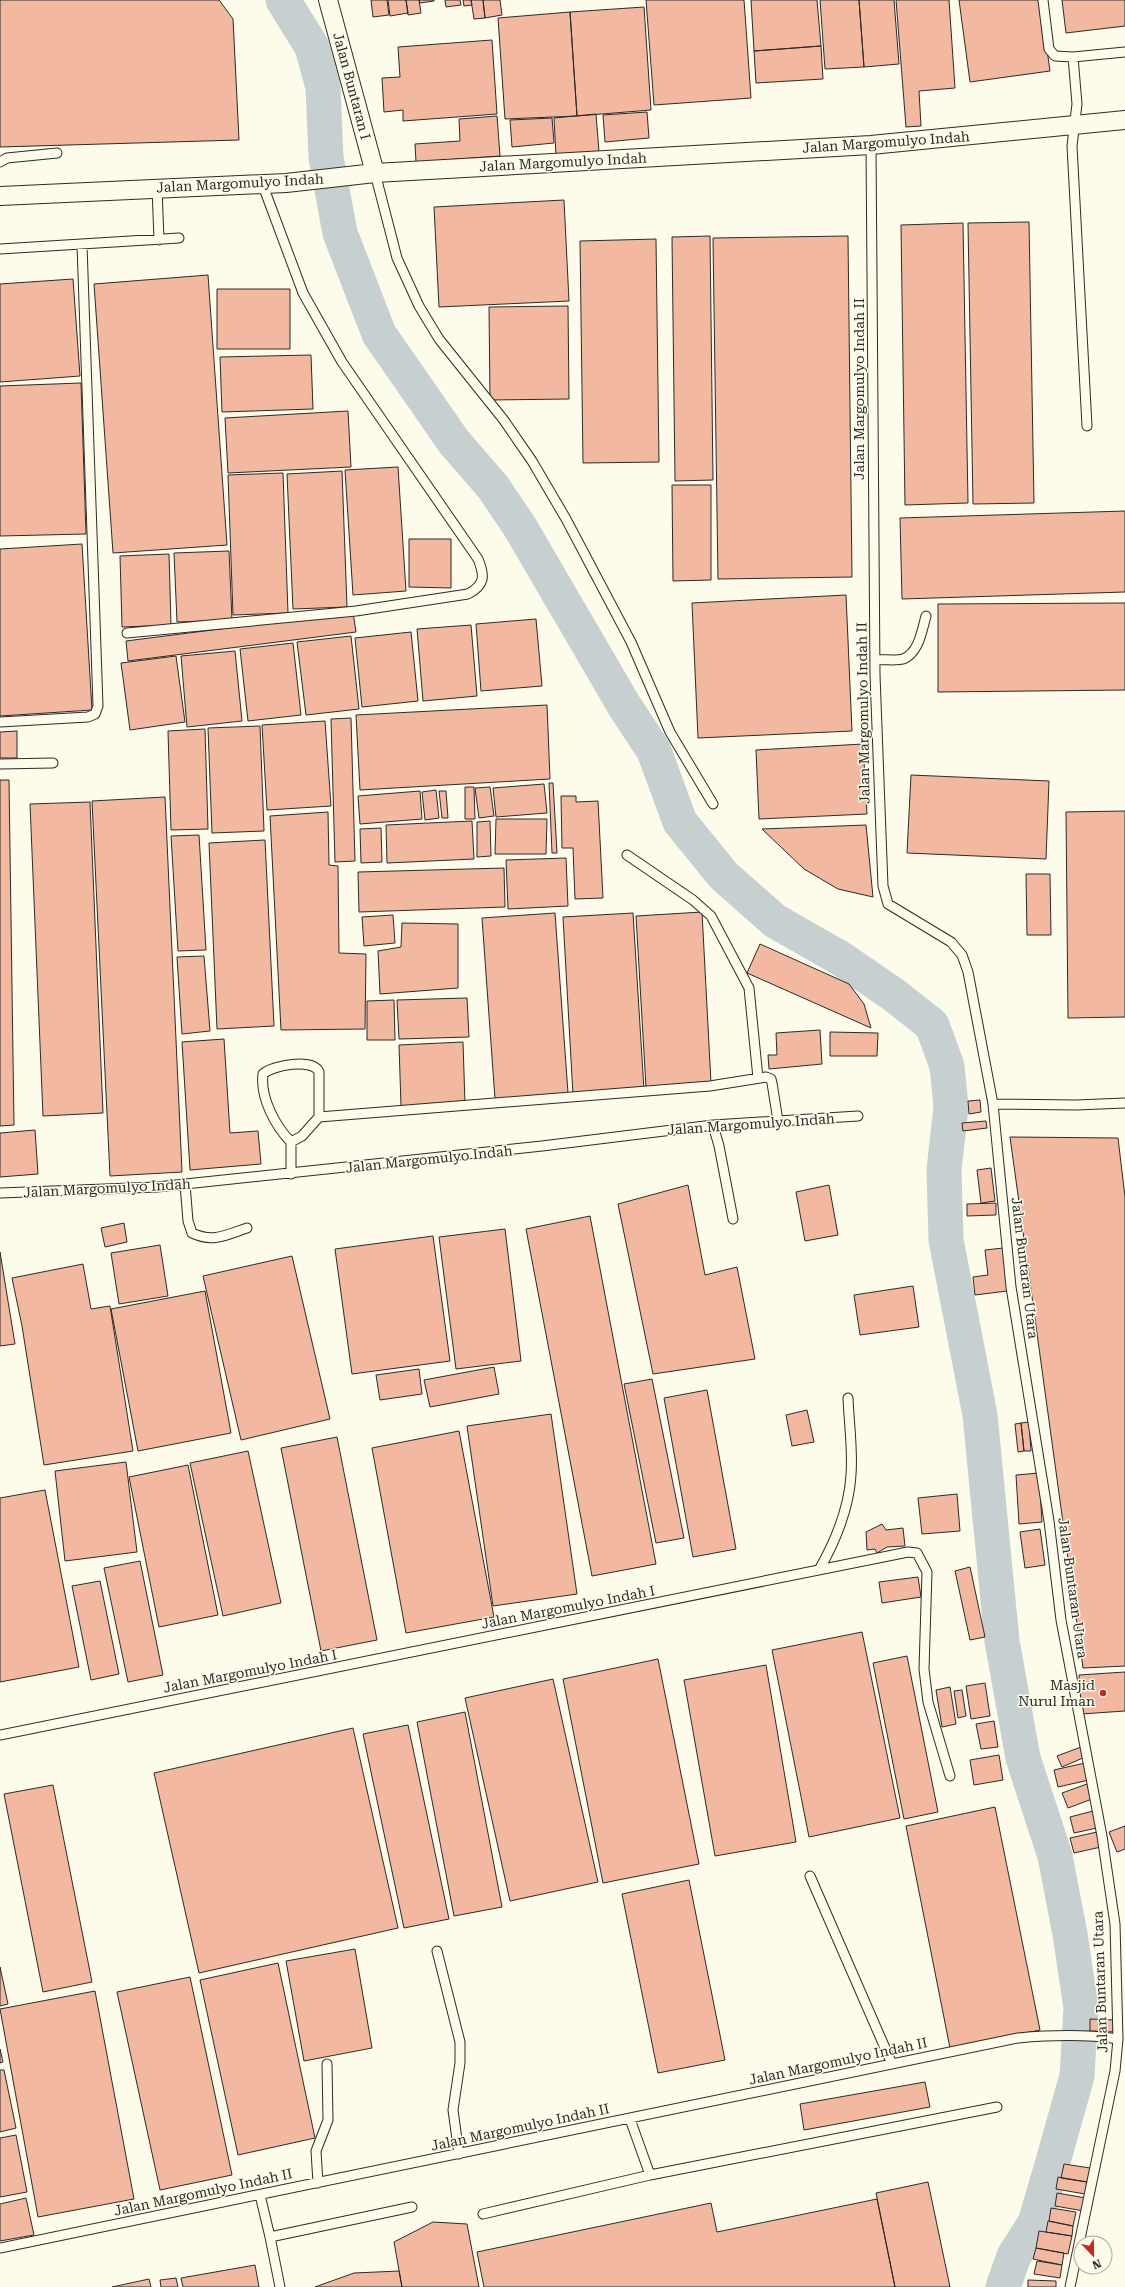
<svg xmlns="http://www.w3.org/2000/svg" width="1125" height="2287" font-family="'Roboto Serif',serif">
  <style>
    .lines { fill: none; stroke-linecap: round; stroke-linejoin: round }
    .river { stroke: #c7d0d0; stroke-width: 35 }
    .building { fill: #f2b8a0; stroke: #2b2b2b }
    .service-casing { stroke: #2b2b2b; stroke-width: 11 }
    .minor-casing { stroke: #2b2b2b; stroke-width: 20 }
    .service { stroke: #fdfbea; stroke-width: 9 }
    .minor { stroke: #fdfbea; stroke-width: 18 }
    .poi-dot { fill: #c62828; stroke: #fdfbea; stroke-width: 1.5 }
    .labels { text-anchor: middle; stroke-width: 3; stroke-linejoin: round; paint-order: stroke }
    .street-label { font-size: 14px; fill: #2b2b2b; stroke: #fdfbea }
    .poi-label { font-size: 14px; fill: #2b2b2b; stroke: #fdfbea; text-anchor: end }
  </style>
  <rect width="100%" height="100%" fill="#fdfbea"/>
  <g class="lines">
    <path class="river" d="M 283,0 L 312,47 L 323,87 L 326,157 L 340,233 L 379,334 L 454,442 L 493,487 L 520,527 L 625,707 L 654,751 L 680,822 L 724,876 L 775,921 L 840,958 L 894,995 L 932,1025 L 947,1066 L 951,1107 L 944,1170 L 946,1240 L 980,1415 L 1002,1641 L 1023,1758 L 1055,1856 L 1070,1934 L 1081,2008 L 1077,2076 L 1052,2165 L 1035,2223 L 1014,2256 L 1003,2287"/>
  </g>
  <path class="building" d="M 0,0 L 219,0 L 233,19 L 239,140 L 0,147 Z
    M 371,0 L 387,0 L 389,15 L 373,17 Z
    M 388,0 L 406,0 L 408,13 L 390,16 Z
    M 406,0 L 419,0 L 421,13 L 408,15 Z
    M 419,0 L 434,0 L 434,1 L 420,3 Z
    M 445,0 L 460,0 L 461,5 L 446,7 Z
    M 463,0 L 471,0 L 472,5 L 464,6 Z
    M 471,0 L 483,0 L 485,18 L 474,19 Z
    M 483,0 L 500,0 L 502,15 L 485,18 Z
    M 646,0 L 744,0 L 751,98 L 654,105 Z
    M 751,0 L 817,0 L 821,46 L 754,51 Z
    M 820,0 L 859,0 L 864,67 L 825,69 Z
    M 859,0 L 894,0 L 899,64 L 864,67 Z
    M 896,0 L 949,0 L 955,88 L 919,91 L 921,126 L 906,127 Z
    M 959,0 L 1040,0 L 1050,71 L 970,82 Z
    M 1062,0 L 1125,0 L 1125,26 L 1066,33 Z
    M 644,7 L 651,110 L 577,116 L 570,12 Z
    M 570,12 L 577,116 L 505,119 L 498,18 Z
    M 492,40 L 497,114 L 403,121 L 403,110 L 384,112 L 382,78 L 400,77 L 398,47 Z
    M 821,46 L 823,79 L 756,83 L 754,51 Z
    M 647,112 L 649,138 L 605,142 L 603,115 Z
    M 596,114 L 599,152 L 556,156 L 554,118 Z
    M 497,116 L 500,156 L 416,162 L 415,144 L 460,141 L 459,119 Z
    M 552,118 L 554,143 L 512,147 L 510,120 Z
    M 564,200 L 569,301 L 439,307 L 434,207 Z
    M 1029,222 L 1034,503 L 973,504 L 968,223 Z
    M 963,223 L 968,503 L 905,505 L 901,225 Z
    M 710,236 L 713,480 L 675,481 L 672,237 Z
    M 848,236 L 852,577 L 718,579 L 713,238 Z
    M 656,239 L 659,462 L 583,463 L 580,241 Z
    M 208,275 L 227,545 L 113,553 L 94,284 Z
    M 73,279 L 80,376 L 0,382 L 0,284 Z
    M 217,289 L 290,289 L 290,349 L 217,349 Z
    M 568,306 L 569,399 L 490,400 L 489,307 Z
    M 311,355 L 313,409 L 222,412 L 220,357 Z
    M 81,383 L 86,534 L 0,536 L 0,386 Z
    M 348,411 L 351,467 L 228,473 L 225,418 Z
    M 398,467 L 406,591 L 353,595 L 345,470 Z
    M 342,471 L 347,607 L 293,609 L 287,474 Z
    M 283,473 L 288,613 L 233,615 L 228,475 Z
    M 672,485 L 711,485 L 711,580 L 673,581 Z
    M 1125,511 L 1125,592 L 902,599 L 900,518 Z
    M 409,539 L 451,539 L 451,588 L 409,587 Z
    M 82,544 L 92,710 L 0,716 L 0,549 Z
    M 229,551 L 232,620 L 177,622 L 174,553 Z
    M 169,554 L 171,625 L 122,627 L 120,556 Z
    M 846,595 L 852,731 L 698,738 L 692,603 Z
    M 1125,603 L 1125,690 L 938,692 L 938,604 Z
    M 353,612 L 356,632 L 128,661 L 126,641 Z
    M 536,619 L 542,686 L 481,691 L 476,624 Z
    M 471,625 L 477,696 L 423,701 L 417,629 Z
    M 411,632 L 418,701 L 362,707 L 355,638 Z
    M 351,636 L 359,709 L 306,715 L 297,642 Z
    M 293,643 L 301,715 L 248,721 L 240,649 Z
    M 235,651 L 242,721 L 187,727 L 181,656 Z
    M 176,656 L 185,722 L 130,730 L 121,663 Z
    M 547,705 L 550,779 L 360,790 L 356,715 Z
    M 351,718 L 355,861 L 335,862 L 331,719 Z
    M 325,721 L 331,806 L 267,810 L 262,725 Z
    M 260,726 L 264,831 L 212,833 L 208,728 Z
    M 205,729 L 208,829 L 171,830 L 168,731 Z
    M 17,731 L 17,758 L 0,758 L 0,732 Z
    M 863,744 L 867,814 L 759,819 L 756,750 Z
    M 911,775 L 1049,781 L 1046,859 L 907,853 Z
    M 0,780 L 9,780 L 14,1125 L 0,1126 Z
    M 549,783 L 553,783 L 557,853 L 552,853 Z
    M 544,784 L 547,813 L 496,817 L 493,788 Z
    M 465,787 L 474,787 L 475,819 L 465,819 Z
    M 490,787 L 494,816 L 479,818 L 475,788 Z
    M 436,790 L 439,818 L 425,820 L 422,792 Z
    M 420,791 L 422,819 L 360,824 L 358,796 Z
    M 439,791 L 446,791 L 448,818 L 442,818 Z
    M 561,796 L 576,796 L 576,802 L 598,801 L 603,898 L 575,899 L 573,848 L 562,848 Z
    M 165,797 L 182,1172 L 110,1176 L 92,801 Z
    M 90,802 L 103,1113 L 43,1116 L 30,804 Z
    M 1125,811 L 1125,1017 L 1068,1018 L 1066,812 Z
    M 328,812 L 329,865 L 338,866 L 339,953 L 366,954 L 365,1029 L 281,1030 L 270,816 Z
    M 496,819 L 547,819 L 546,854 L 495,854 Z
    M 472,821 L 474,859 L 387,863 L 386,825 Z
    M 490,821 L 491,856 L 477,857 L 477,822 Z
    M 866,825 L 873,897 L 838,889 L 804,869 L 762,829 Z
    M 381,828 L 382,862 L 361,863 L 360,829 Z
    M 199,835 L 206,950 L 178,951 L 171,836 Z
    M 265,840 L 274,1026 L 217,1029 L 209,843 Z
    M 566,858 L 568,906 L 508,909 L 506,860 Z
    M 504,868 L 505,907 L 359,912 L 358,872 Z
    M 1026,874 L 1050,874 L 1051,935 L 1027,935 Z
    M 702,912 L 711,1083 L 646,1087 L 636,916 Z
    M 555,913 L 568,1093 L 495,1099 L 482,918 Z
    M 633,913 L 644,1090 L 573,1095 L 563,917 Z
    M 393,915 L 395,943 L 364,946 L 362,917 Z
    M 402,923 L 458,924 L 458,988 L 380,994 L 378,951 L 401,947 Z
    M 760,944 L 849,984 L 864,1004 L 871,1028 L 747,973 Z
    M 204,956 L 210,1031 L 182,1034 L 177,957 Z
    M 467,998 L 469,1037 L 399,1039 L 397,1000 Z
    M 394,1000 L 395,1040 L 367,1040 L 367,1001 Z
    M 820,1030 L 822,1064 L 769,1069 L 768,1055 L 777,1055 L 776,1033 Z
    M 830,1032 L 878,1033 L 877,1056 L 830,1056 Z
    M 224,1039 L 230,1133 L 258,1131 L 261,1164 L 190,1170 L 182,1042 Z
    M 463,1042 L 465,1104 L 401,1106 L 399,1045 Z
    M 980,1100 L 981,1112 L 969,1114 L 968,1101 Z
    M 986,1121 L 987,1128 L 963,1131 L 962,1123 Z
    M 35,1130 L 38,1174 L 0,1177 L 0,1133 Z
    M 1010,1137 L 1118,1138 L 1125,1197 L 1125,1666 L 1083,1668 Z
    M 991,1168 L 995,1201 L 981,1203 L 977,1170 Z
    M 688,1185 L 705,1275 L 737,1267 L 755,1359 L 653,1374 L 618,1204 Z
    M 829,1185 L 838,1235 L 805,1241 L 796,1192 Z
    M 996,1203 L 996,1215 L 967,1216 L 967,1204 Z
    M 590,1216 L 656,1564 L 592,1576 L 526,1229 Z
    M 124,1223 L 127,1242 L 105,1247 L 101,1228 Z
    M 505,1229 L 521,1361 L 456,1369 L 439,1237 Z
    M 433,1236 L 450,1361 L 352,1374 L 335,1249 Z
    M 160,1245 L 168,1296 L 119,1304 L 111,1253 Z
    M 1003,1248 L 1007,1291 L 975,1295 L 973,1277 L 988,1275 L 985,1250 Z
    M 0,1252 L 15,1344 L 0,1346 Z
    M 292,1256 L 330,1419 L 241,1440 L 203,1276 Z
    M 83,1264 L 91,1309 L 110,1306 L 133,1451 L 44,1465 L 22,1326 L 12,1278 Z
    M 913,1286 L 919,1327 L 860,1335 L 854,1295 Z
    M 205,1291 L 231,1433 L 138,1451 L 111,1309 Z
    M 494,1367 L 499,1394 L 430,1407 L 424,1380 Z
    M 419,1369 L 422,1394 L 380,1400 L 376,1375 Z
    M 652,1379 L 684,1538 L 656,1543 L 624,1384 Z
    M 707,1390 L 736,1549 L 693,1557 L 664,1398 Z
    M 807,1410 L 814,1442 L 792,1446 L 786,1415 Z
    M 551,1414 L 577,1594 L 493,1606 L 467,1426 Z
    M 1029,1422 L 1031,1451 L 1024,1451 L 1021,1423 Z
    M 1021,1423 L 1024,1451 L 1018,1452 L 1015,1424 Z
    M 459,1431 L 494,1617 L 406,1633 L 372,1448 Z
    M 337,1437 L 377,1640 L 321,1651 L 281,1448 Z
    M 248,1451 L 281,1603 L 223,1616 L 190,1463 Z
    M 126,1462 L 137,1552 L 65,1561 L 55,1471 Z
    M 188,1465 L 218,1615 L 159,1627 L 129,1477 Z
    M 1039,1473 L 1042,1522 L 1019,1524 L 1016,1475 Z
    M 45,1490 L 79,1667 L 0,1682 L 0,1498 Z
    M 957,1494 L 960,1531 L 922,1534 L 918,1498 Z
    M 882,1524 L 886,1530 L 903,1528 L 905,1546 L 887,1547 L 877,1553 L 875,1549 L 867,1550 L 866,1532 Z
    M 1040,1529 L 1045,1565 L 1025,1568 L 1020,1532 Z
    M 140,1561 L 163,1675 L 128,1682 L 104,1568 Z
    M 970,1567 L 985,1637 L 970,1640 L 955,1571 Z
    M 918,1577 L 921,1597 L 882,1603 L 879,1582 Z
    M 100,1581 L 119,1674 L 91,1680 L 72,1586 Z
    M 862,1632 L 900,1818 L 809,1837 L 772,1650 Z
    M 907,1656 L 938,1812 L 904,1819 L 873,1663 Z
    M 658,1659 L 699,1864 L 603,1883 L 563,1679 Z
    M 766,1665 L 796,1842 L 715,1856 L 684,1680 Z
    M 1125,1672 L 1125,1711 L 1081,1714 L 1079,1675 Z
    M 553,1679 L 598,1882 L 510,1901 L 465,1698 Z
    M 985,1683 L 990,1716 L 971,1719 L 966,1686 Z
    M 950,1687 L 956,1724 L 942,1727 L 936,1690 Z
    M 962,1690 L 966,1716 L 958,1718 L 954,1691 Z
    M 465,1712 L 502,1907 L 454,1916 L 417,1722 Z
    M 994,1721 L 998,1747 L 981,1749 L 976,1724 Z
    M 408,1725 L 449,1919 L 404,1928 L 363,1734 Z
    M 353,1728 L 398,1928 L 199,1973 L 154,1773 Z
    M 1081,1747 L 1085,1757 L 1062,1767 L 1057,1756 Z
    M 999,1755 L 1003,1780 L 974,1785 L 970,1760 Z
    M 1085,1763 L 1089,1780 L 1058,1787 L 1054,1770 Z
    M 1087,1784 L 1092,1799 L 1068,1808 L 1062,1793 Z
    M 53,1785 L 92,1982 L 43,1992 L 4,1794 Z
    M 995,1807 L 1040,2030 L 950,2048 L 906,1826 Z
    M 1093,1811 L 1097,1828 L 1074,1833 L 1070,1817 Z
    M 1125,1826 L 1125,1849 L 1117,1852 L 1109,1832 Z
    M 1097,1832 L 1101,1847 L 1074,1853 L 1070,1838 Z
    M 689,1880 L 725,2060 L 658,2073 L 622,1894 Z
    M 355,1949 L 372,2048 L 304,2061 L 286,1961 Z
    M 278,1963 L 315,2138 L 238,2155 L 200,1980 Z
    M 0,1967 L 8,2004 L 0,2006 Z
    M 190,1977 L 232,2175 L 160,2190 L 117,1992 Z
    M 95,1991 L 134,2199 L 38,2217 L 0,2009 Z
    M 1090,2019 L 1116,2020 L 1115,2032 L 1090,2031 Z
    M 0,2049 L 3,2062 L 0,2063 Z
    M 0,2070 L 4,2070 L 16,2128 L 0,2132 Z
    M 925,2082 L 930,2107 L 804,2130 L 800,2104 Z
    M 16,2135 L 27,2192 L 0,2197 L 0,2138 Z
    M 1064,2164 L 1090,2168 L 1087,2182 L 1061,2178 Z
    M 1058,2177 L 1087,2182 L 1085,2194 L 1056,2189 Z
    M 928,2182 L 950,2287 L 895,2287 L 876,2193 Z
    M 1057,2193 L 1086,2198 L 1084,2211 L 1055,2206 Z
    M 26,2198 L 34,2235 L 0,2241 L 0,2204 Z
    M 877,2199 L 895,2287 L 484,2287 L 477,2252 L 711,2203 L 717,2232 Z
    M 1051,2208 L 1076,2212 L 1073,2226 L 1049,2221 Z
    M 1048,2221 L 1073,2226 L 1072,2236 L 1046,2232 Z
    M 433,2222 L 467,2224 L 479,2287 L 402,2287 L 394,2242 Z
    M 1039,2231 L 1072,2236 L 1068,2254 L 1036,2248 Z
    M 1036,2248 L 1064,2253 L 1062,2265 L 1033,2259 Z
    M 1037,2261 L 1062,2265 L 1060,2278 L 1034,2274 Z
    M 255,2265 L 259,2287 L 183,2287 L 181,2278 Z
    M 399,2271 L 402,2287 L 315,2287 L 354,2273 Z
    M 176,2278 L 178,2287 L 161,2287 L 160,2280 Z
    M 149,2279 L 151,2287 L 112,2287 Z
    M 1028,2280 L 1056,2281 L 1056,2287 L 1028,2287 Z"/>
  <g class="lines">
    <defs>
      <path id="service" d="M 1043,0 L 1049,49 L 1055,56 L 1073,57 L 1125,52
        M 1073,57 L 1077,104 L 1072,146 L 1087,426
        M 871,145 L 875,675 L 883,886 L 888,904 L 951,942 L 962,955 L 968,972 L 993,1104 L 1011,1287 L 1049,1521 L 1061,1620 L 1102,1836 L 1115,1924 L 1118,2039 L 1115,2071 L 1070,2287
        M 0,162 L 7,158 L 57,153
        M 375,173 L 397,258 L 419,306 L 439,339 L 503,419 L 532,461 L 566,519 L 631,642 L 670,732 L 713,804
        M 157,188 L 159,240
        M 0,249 L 179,238
        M 127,633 L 356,611 L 468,594 C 485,585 485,576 478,559 L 342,362 L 303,293 L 262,183
        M 875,660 C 883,659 896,661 903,659 C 919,653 922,630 926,616
        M 0,722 L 88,717 L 95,714 L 98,706 L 82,245
        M 0,764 L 53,763
        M 627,855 L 693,900 L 711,916 L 749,988 L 758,1078
        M 993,1104 L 1076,1105 L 1125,1103
        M 319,1117 L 710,1086 L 766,1077 L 771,1079 L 772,1083 L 778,1121
        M 713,1125 L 719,1146 L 733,1219
        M 291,1142 L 302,1136 L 319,1117 L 319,1072 C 313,1058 272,1065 263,1074 C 260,1097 275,1126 291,1142 L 291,1174
        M 185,1184 L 188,1221 L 192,1233 C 213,1243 226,1235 247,1228
        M 0,1193 L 157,1187 L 542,1146 L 713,1125 L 858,1116
        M 819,1570 C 835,1542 849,1508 851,1475 C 853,1450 849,1423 848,1398
        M 0,1735 L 908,1552 L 917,1553 L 927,1572 L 924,1669 L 928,1702 L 950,1776
        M 810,1876 L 892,2064
        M 437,1951 L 460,2042 L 460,2063 L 453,2110 L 459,2154
        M 630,2119 L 650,2175 L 997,2107
        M 318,2183 L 316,2151 L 328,2120 L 327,2064
        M 260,2195 L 270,2237 L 412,2207
        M 483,2214 L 650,2175
        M 270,2237 L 280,2287
        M 0,2248 L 1018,2038 C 1052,2035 1085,2034 1118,2039"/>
      <path id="minor" d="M 328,0 L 375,173
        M 0,196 L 286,183 L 375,173 L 871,145 L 1125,120"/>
    </defs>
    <use href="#service" class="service-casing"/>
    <use href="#minor" class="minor-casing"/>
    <use href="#service" class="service"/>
    <use href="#minor" class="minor"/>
  </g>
  <circle class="poi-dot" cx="1103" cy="1693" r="4"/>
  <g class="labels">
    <g class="street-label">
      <text transform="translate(352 86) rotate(75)" y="5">Jalan Buntaran I</text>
      <text transform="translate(886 142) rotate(-4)" y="5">Jalan Margomulyo Indah</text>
      <text transform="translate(563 162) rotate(-3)" y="5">Jalan Margomulyo Indah</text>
      <text transform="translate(240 183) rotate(-3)" y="5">Jalan Margomulyo Indah</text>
      <text transform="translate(859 389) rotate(-90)" y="5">Jalan Margomulyo Indah II</text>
      <text transform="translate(863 713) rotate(-91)" y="5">Jalan Margomulyo Indah II</text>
      <text transform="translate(751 1124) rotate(-4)" y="5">Jalan Margomulyo Indah</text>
      <text transform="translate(429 1159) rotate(-6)" y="5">Jalan Margomulyo Indah</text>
      <text transform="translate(107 1188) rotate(-3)" y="5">Jalan Margomulyo Indah</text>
      <text transform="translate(1025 1268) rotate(83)" y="5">Jalan Buntaran Utara</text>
      <text transform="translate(1073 1588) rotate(82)" y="5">Jalan Buntaran Utara</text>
      <text transform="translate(568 1607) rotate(-11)" y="5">Jalan Margomulyo Indah I</text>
      <text transform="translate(250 1671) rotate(-11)" y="5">Jalan Margomulyo Indah I</text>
      <text transform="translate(1100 1982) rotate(-92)" y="5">Jalan Buntaran Utara</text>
      <text transform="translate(838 2061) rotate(-12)" y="5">Jalan Margomulyo Indah II</text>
      <text transform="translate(520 2127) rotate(-12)" y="5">Jalan Margomulyo Indah II</text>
      <text transform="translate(203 2192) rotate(-12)" y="5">Jalan Margomulyo Indah II</text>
    </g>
    <g class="poi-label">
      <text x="1095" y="1690">Masjid<tspan x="1095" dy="16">Nurul Iman</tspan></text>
    </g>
  </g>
  <g transform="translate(1093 2255) rotate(158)"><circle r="19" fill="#fdfbea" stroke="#a9a89e"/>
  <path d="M0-3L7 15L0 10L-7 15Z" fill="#c62828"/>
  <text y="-6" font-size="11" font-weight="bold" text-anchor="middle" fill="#2b2b2b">N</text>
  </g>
</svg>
